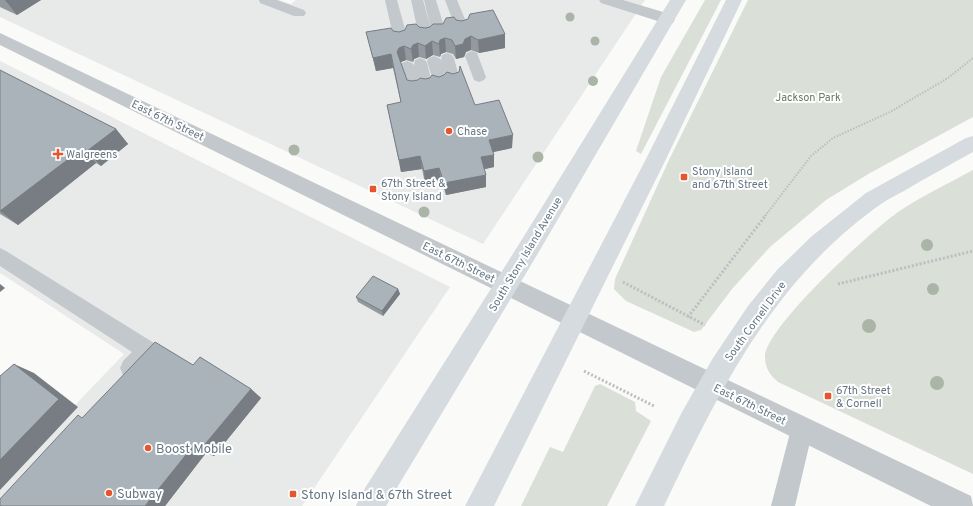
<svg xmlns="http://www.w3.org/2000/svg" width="973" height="506" font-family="Overpass,sans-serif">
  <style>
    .built { fill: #e8e9e9 }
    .green { fill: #dadfd7 }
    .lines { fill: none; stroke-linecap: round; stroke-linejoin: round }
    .path-far1 { stroke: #bbbfc2; stroke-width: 2; stroke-dasharray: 1.5 1.5; stroke-linecap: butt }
    .path { stroke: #bbbfc2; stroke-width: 3; stroke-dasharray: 2 2; stroke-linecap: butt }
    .service { fill: #c3c8cc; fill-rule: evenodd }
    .minor { fill: #c3c8cc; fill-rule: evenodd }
    .tertiary { fill: #c3c8cc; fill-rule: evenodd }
    .secondary { fill: #d6dbdf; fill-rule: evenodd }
    .trunk { fill: #d6dbdf; fill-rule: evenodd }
    .tree { fill: #aab4a7 }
    .wall { fill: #929a9f }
    .shaded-wall { fill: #777d82 }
    .building { fill: #aab3b9; stroke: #777d82 }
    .poi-dot { fill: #e4572e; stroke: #fff; stroke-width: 1.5 }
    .labels { text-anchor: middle; stroke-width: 4; stroke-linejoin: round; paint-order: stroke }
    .park-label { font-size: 11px; fill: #687a64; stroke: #fff }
    .street-label { font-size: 11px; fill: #657683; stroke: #fff }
    .poi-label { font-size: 11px; fill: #657683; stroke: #fff; text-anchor: start }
    .near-poi-label { font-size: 13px; fill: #657683; stroke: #fff; text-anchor: start }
  </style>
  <rect width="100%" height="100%" fill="#fafaf8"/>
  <path class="built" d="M 0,0 L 279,0 L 291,4 L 296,0 L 645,0 L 483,244 L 0,17 Z
    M 0,61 L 450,287 L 302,506 L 0,506 L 0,483 L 124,354 L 0,273 Z"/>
  <path class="green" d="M 705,0 L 721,0 L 641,154 L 636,151 L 661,77 Z
    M 748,0 L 973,0 L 973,117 L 870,173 L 826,200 L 770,247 L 732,289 L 701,330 L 694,332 L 626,301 L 614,289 L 615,279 L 669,160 Z
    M 973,170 L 973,474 L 778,382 C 770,375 765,368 765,357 C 765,327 874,228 901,210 C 924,195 949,183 973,170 Z
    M 600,384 L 635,402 L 636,411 L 651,421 L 607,506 L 521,506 L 550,447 L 563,452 L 595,386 Z"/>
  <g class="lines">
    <path class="path-far1" d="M 765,216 L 811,156 L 833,138 L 890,112 L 948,78 L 973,58"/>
    <path class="path" d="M 623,282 L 705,325
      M 838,284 L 973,251
      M 688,317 L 766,215
      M 584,371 L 654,406"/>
    <path class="service" d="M 259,0 L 277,0 L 304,10 L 306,13 L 304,16 L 294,16 L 260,3 Z
      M 385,0 L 397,0 L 408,40 L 406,43 L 401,44 L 396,43 L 394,40 Z
      M 411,0 L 423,0 L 433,36 L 431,39 L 426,40 L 421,39 L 419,36 Z
      M 424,0 L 436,0 L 446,33 L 444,36 L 439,37 L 434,36 L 432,33 Z
      M 445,0 L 457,0 L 469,29 L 467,32 L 462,33 L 457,32 Z
      M 472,51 L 477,53 L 486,77 L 484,80 L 479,82 L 474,80 L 465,56 L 467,53 Z
      M 447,53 L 452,55 L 454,58 L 460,81 L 458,84 L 453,86 L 447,83 L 445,87 L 440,89 L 435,87 L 427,61 L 429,58 L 434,56 L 439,58 L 441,60 L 442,55 Z
      M 420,58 L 425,60 L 427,63 L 433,86 L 431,90 L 426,91 L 421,89 L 419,92 L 414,93 L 409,92 L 400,66 L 402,63 L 407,61 L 412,63 L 414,65 L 415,60 Z
      M 0,248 L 6,251 L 154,343 L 157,350 C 152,361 141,373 130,378 L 123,375 L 120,368 L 123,361 L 132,352 L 0,266 Z
      M 802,418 L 810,421 L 813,429 L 795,506 L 771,506 L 791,429 L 794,421 Z"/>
    <path class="minor" d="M 599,0 L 623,0 L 673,15 L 675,19 L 673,23 L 667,24 L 601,3 Z"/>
    <path class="tertiary" d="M 0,33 L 971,496 L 973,506 L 931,506 L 0,45 Z"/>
    <path class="secondary" d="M 726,0 L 742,0 L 666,159 L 494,506 L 465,506 L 646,159 Z"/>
    <path class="trunk" d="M 670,0 L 686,0 L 537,255 L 386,506 L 356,506 L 360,496 L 521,241 Z
      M 973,136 L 973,152 C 950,165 927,177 904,191 C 896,195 888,199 881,204 C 773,280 719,391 664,506 L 635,506 L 682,412 L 713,358 L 748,306 L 777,270 L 812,236 L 866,193 L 966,138 Z"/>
  </g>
  <g class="tree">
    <circle cx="570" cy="17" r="4.5"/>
    <circle cx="595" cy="41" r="4.5"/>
    <circle cx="593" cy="81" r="5"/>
    <circle cx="294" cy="150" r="5.5"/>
    <circle cx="538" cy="157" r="5.5"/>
    <circle cx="424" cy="212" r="5.5"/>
    <circle cx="927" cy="245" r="6"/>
    <circle cx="933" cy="289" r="6"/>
    <circle cx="869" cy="326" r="7"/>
    <circle cx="937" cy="383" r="7"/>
  </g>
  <path class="wall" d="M 0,0 L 41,0 L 17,15 L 0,7 Z
    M 456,20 L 505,48 L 479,53 L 471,50 L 466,52 L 464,57 L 456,59 L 453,54 L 446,52 L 441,54 L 440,57 L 433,55 L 426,59 L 419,57 L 414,59 L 413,62 L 406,60 L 401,62 L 400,63 L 407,80 L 475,105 L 512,148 L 493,152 L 494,167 L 484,169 L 486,187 L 446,195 L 441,180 L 425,183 L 422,169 L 401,172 L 387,105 L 401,103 L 393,68 L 376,71 L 366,32 L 393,31 L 399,32 L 419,27 L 425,28 L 443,24 Z
    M 0,70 L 116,129 L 128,144 L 101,166 L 96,163 L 18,225 L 0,214 Z
    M 398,289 L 400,294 L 383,316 L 358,302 L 356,297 Z
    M 193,365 L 251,389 L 261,398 L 214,456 L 206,453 L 165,506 L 0,506 L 83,417 Z"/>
  <path class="shaded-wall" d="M 5,0 L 41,0 L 17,15 Z
    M 505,34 L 505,48 L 479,53 L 478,40 Z
    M 471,36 L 471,50 L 466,52 L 464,57 L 456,59 L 455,46 L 465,39 Z
    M 445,38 L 446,52 L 441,54 L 440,57 L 439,44 L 440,40 Z
    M 432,41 L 433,55 L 426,59 L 425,46 Z
    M 418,43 L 419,57 L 414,59 L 413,62 L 411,49 L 413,45 Z
    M 404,46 L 406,60 L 401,62 L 399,65 L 397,52 L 399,48 Z
    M 391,54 L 393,68 L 376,71 L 373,58 Z
    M 116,129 L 128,144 L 101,166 L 87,151 Z
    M 513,135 L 512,148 L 489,153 L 489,140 Z
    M 83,148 L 96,163 L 18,225 L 0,211 Z
    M 494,155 L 494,167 L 481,170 L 481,157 Z
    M 420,156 L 422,169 L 401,172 L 399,160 Z
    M 439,168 L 441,180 L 425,183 L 424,171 Z
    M 486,175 L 486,187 L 446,195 L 444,183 Z
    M 0,284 L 5,288 L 0,292 Z
    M 398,289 L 400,294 L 383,316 L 382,311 Z
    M 14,364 L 34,373 L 78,407 L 0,490 L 0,460 Z
    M 251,389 L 261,398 L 214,456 L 201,449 Z
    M 193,446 L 206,453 L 165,506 L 145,506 Z"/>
  <path class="building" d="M 493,10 L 505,34 L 478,40 L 471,36 L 465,39 L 463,44 L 455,46 L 452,40 L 445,38 L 440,40 L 439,44 L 432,41 L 425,46 L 418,43 L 413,45 L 411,49 L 404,46 L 399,48 L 397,52 L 407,80 L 412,81 L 418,80 L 420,78 L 425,79 L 430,78 L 432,75 L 439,77 L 444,75 L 447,72 L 453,74 L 459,72 L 460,66 L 475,105 L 499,100 L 513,135 L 489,140 L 494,155 L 481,157 L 486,175 L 444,183 L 439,168 L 424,171 L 420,156 L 399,160 L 387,105 L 401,102 L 391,54 L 373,58 L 366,32 L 391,28 L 393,31 L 399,32 L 405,30 L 407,25 L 416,24 L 419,27 L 425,28 L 430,27 L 433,24 L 443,24 L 446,18 L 454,17 L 456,20 L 462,21 L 468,19 L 470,14 Z
    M 0,70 L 116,129 L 87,151 L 83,148 L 0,211 Z
    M 373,276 L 398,289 L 382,311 L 356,297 Z
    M 155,342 L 193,365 L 200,357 L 251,389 L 201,449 L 193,446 L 145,506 L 0,506 L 0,499 L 78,415 L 82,418 Z
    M 14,364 L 59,399 L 0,460 L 0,376 Z"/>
  <g class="poi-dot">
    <circle cx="449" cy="131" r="4"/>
    <path d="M56 148h4v4h4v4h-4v4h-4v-4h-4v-4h4z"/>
    <rect x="680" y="173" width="8" height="8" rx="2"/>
    <rect x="369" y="185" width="8" height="8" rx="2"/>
    <rect x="824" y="392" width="8" height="8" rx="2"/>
    <circle cx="148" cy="448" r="4"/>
    <circle cx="109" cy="493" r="4"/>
    <rect x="289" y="490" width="8" height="8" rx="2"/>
  </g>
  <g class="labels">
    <g class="park-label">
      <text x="808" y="101">Jackson Park</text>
    </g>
    <g class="street-label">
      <text transform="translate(168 120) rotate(26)" y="4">East 67th Street</text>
      <text transform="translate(525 254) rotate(-59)" y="4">South Stony Island Avenue</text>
      <text transform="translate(459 262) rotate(26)" y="4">East 67th Street</text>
      <text transform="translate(755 321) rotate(-54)" y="4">South Cornell Drive</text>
      <text transform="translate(750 404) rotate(26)" y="4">East 67th Street</text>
    </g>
    <g class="poi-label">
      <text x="457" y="135">Chase</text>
      <text x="66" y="158">Walgreens</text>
      <text x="692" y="175">Stony Island<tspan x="692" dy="13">and 67th Street</tspan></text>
      <text x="381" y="187">67th Street &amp;<tspan x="381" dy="13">Stony Island</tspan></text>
      <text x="836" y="394">67th Street<tspan x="836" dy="13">&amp; Cornell</tspan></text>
    </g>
    <g class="near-poi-label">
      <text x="156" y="453">Boost Mobile</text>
      <text x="117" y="498">Subway</text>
      <text x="301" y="499">Stony Island &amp; 67th Street</text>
    </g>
  </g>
</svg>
